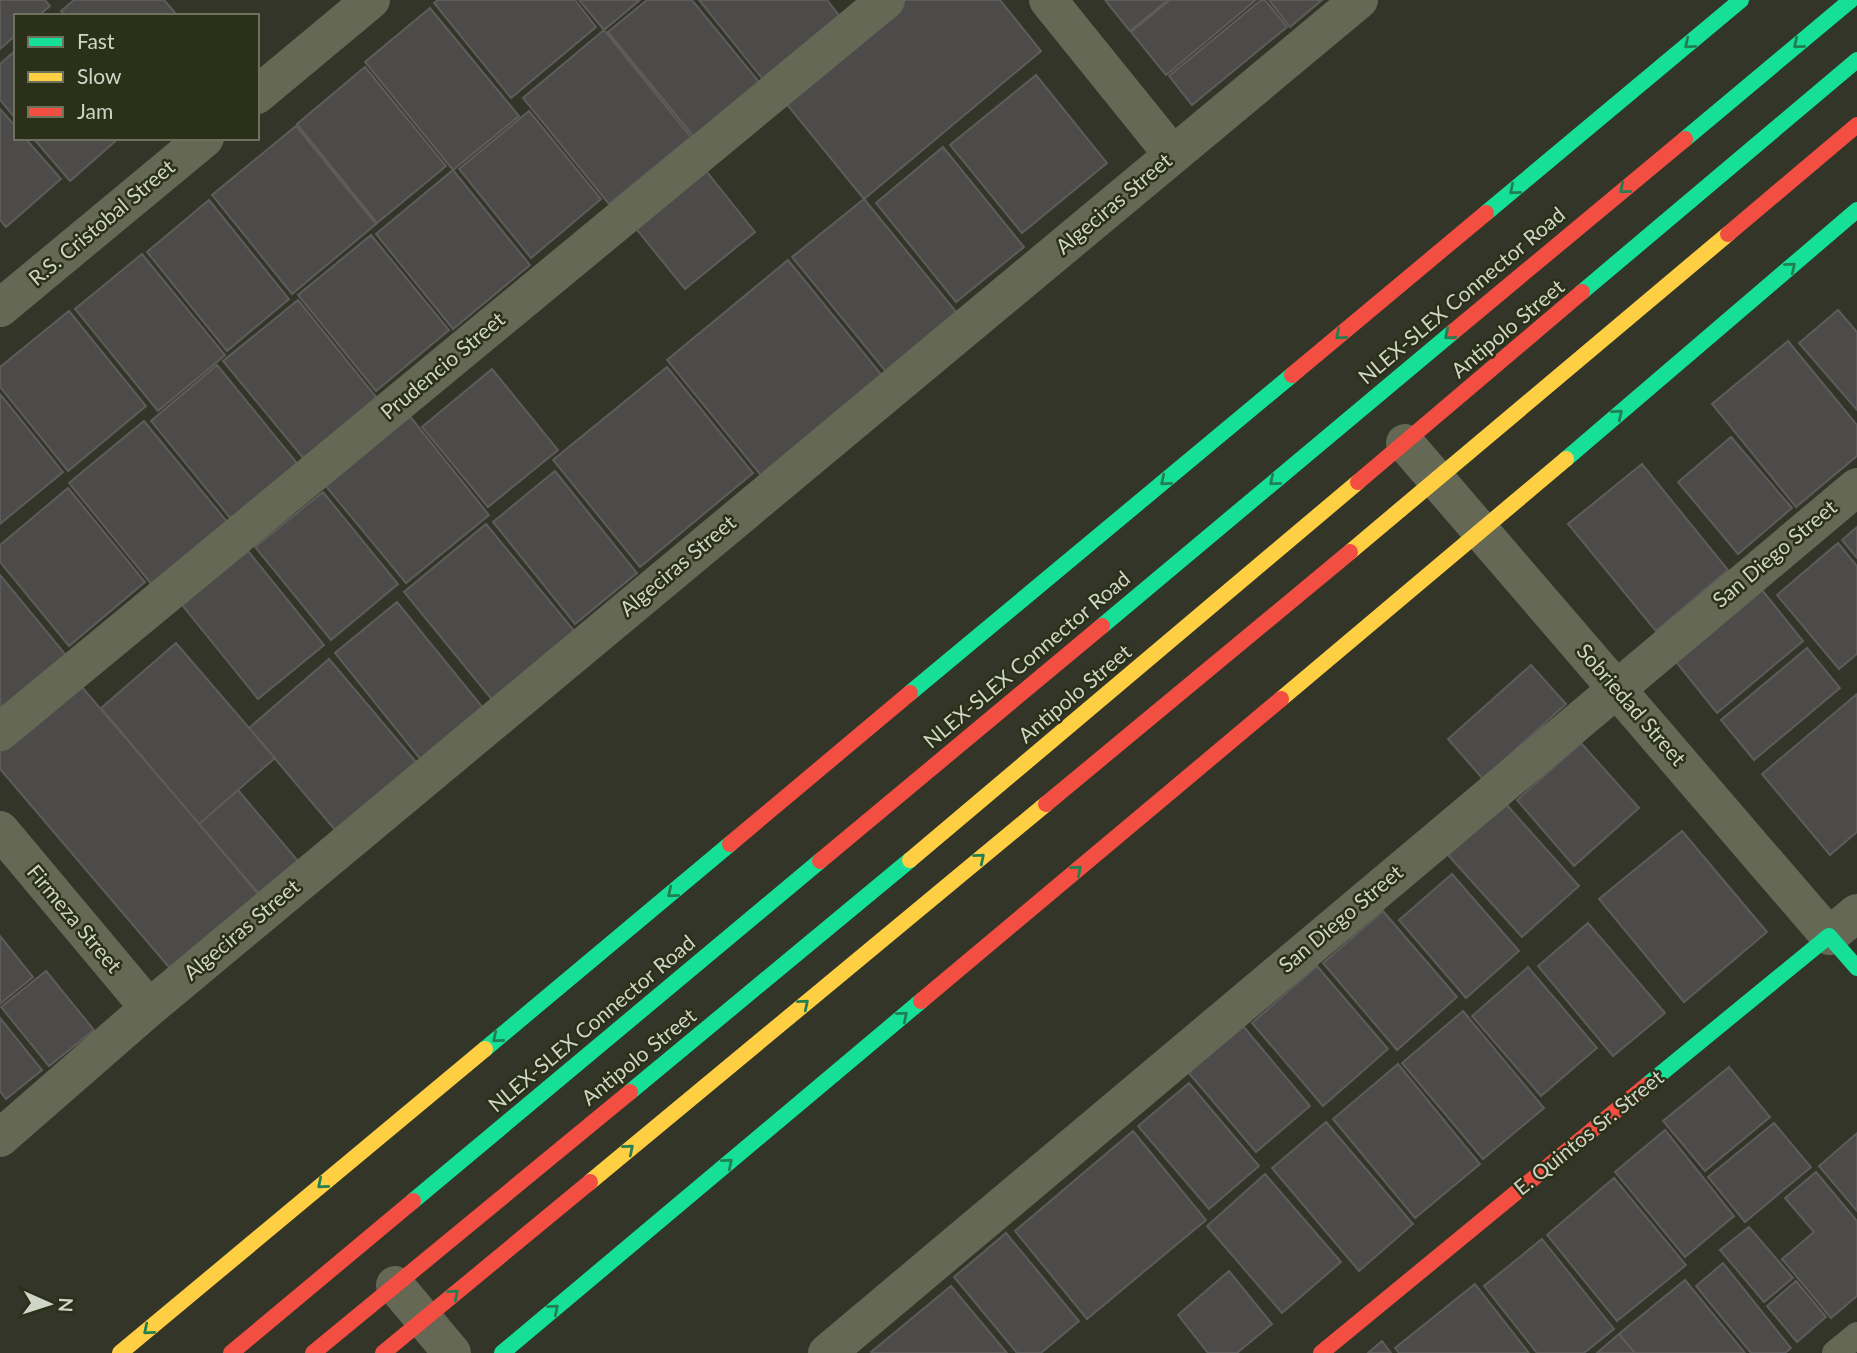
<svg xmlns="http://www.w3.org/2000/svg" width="1857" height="1353" font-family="Lato,sans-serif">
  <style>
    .building { fill: #4d4b49; stroke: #5e5c5b; stroke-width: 2 }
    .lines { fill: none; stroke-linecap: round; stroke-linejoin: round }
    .lane { stroke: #646854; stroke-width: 26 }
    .street { stroke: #646854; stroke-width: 38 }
    .fast { stroke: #16e098; stroke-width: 16 }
    .slow { stroke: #ffcf43; stroke-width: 16 }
    .jam { stroke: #f24e42; stroke-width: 16 }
    .fast-bridge { stroke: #16e098; stroke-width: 16 }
    .slow-bridge { stroke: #ffcf43; stroke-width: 16 }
    .jam-bridge { stroke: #f24e42; stroke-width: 16 }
    .oneway { stroke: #227f52 }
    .labels { text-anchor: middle; stroke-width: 5; stroke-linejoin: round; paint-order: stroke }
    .street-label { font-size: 21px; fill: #d1d5c7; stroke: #2b3019 }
  </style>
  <rect width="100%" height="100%" fill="#323528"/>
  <path class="building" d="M 0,0 L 45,0 L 50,6 L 38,16 L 16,16 L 16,35 L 0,49 Z
    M 74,0 L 164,0 L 178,16 L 66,16 L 61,11 Z
    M 438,0 L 575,0 L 596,27 L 511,98 L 434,3 Z
    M 579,0 L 640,0 L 604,30 Z
    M 647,0 L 692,0 L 760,83 L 694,137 L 608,32 Z
    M 699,0 L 827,0 L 842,19 L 765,82 Z
    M 897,0 L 1000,0 L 1041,51 L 864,199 L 780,96 Z
    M 1105,0 L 1168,0 L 1130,31 Z
    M 1170,0 L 1256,0 L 1166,75 L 1131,32 Z
    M 1261,0 L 1265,0 L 1287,27 L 1192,105 L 1169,76 Z
    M 1269,0 L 1322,0 L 1290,27 Z
    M 430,8 L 519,116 L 453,170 L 365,62 Z
    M 604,30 L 691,137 L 609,204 L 523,98 Z
    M 16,50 L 16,119 L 0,100 L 0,64 Z
    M 365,67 L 446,166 L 377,223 L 297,124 Z
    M 1036,75 L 1107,163 L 1022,233 L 950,145 Z
    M 0,109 L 16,127 L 16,138 L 25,138 L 61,179 L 6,227 L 0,220 Z
    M 529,111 L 601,199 L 531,258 L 459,169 Z
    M 296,126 L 376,224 L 292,294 L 212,195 Z
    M 33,138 L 119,138 L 70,181 Z
    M 943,147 L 1024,247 L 956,302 L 876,203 Z
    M 703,167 L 755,232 L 685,289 L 633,225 Z
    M 453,170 L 530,265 L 453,329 L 376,234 Z
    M 864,199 L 958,314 L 887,373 L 792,257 Z
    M 209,200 L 289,299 L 227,351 L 147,252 Z
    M 371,235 L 449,330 L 376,391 L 298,295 Z
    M 142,254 L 225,355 L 158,411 L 75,309 Z
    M 788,260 L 885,379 L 764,479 L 667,360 Z
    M 298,300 L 377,398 L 304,459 L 223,361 Z
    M 1838,310 L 1857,332 L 1857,410 L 1799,343 Z
    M 69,311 L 146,406 L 68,471 L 0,387 L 0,367 Z
    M 1788,341 L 1857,425 L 1857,456 L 1796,507 L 1712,404 Z
    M 217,365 L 297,463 L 231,519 L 151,421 Z
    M 667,367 L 753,473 L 640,567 L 553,460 Z
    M 492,369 L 558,450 L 488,507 L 422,427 Z
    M 0,394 L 63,472 L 0,524 Z
    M 408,414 L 489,515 L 406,583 L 324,484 Z
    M 144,421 L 229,524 L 153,586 L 69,483 Z
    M 1731,437 L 1792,508 L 1738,554 L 1678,482 Z
    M 1642,464 L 1728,570 L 1656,631 L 1568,524 Z
    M 555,471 L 637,573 L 575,624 L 493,522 Z
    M 68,488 L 145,582 L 69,646 L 0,562 L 0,545 Z
    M 323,492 L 398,584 L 331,640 L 255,547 Z
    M 486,524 L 581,639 L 498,707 L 404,592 Z
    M 1857,527 L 1857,558 L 1842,540 Z
    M 1838,543 L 1857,566 L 1857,654 L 1839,669 L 1777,595 Z
    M 248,551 L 324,645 L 258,699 L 182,605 Z
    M 0,575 L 70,660 L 0,718 Z
    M 1762,590 L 1803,641 L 1717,713 L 1676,662 Z
    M 397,602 L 484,709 L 421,760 L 335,653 Z
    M 176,643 L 275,758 L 199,824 L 101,708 Z
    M 1807,648 L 1840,688 L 1754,760 L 1721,720 Z
    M 329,659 L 416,762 L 336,831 L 249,728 Z
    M 1531,665 L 1566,704 L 1483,779 L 1448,739 Z
    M 75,679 L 267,903 L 180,980 L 0,769 L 0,745 Z
    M 1857,694 L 1857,832 L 1830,855 L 1762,774 Z
    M 1581,743 L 1639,808 L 1574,866 L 1517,800 Z
    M 238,790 L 303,867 L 264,901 L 199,824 Z
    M 1506,804 L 1579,886 L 1522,937 L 1448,855 Z
    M 1682,831 L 1767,932 L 1684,1002 L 1599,899 Z
    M 1452,874 L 1519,951 L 1466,998 L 1399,920 Z
    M 1383,911 L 1457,997 L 1397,1050 L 1323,963 Z
    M 1588,923 L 1665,1013 L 1613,1056 L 1538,966 Z
    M 0,936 L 33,977 L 0,1004 Z
    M 1317,966 L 1388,1049 L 1323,1106 L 1252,1023 Z
    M 1528,967 L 1597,1048 L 1541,1096 L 1472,1016 Z
    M 46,971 L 94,1030 L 49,1066 L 1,1007 Z
    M 1463,1011 L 1544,1108 L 1483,1159 L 1402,1063 Z
    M 0,1018 L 42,1070 L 6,1099 L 0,1091 Z
    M 1243,1026 L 1310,1106 L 1256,1152 L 1188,1072 Z
    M 1398,1064 L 1480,1164 L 1415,1218 L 1333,1119 Z
    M 1729,1067 L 1770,1117 L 1705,1171 L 1663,1121 Z
    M 1189,1083 L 1259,1166 L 1209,1209 L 1138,1126 Z
    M 1326,1122 L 1413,1224 L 1359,1271 L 1272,1168 Z
    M 1774,1123 L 1811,1167 L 1745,1222 L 1708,1177 Z
    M 1665,1130 L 1734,1216 L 1685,1257 L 1615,1172 Z
    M 1133,1131 L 1206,1220 L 1087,1319 L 1015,1231 Z
    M 1857,1133 L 1857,1211 L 1819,1166 Z
    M 1816,1172 L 1857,1221 L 1857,1296 L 1831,1318 L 1782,1259 L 1814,1232 L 1785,1198 Z
    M 1265,1174 L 1341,1262 L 1282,1313 L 1207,1226 Z
    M 1614,1178 L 1686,1265 L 1617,1321 L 1547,1235 Z
    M 1749,1227 L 1793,1278 L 1764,1302 L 1720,1250 Z
    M 1006,1233 L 1079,1321 L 1041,1353 L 1017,1353 L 954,1277 Z
    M 1542,1239 L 1614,1329 L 1584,1353 L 1537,1353 L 1484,1286 Z
    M 1723,1263 L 1791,1348 L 1785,1353 L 1751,1353 L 1696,1286 Z
    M 1229,1271 L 1272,1324 L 1237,1353 L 1208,1353 L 1178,1315 Z
    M 1685,1280 L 1745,1353 L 1635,1353 L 1619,1334 Z
    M 1796,1281 L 1826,1317 L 1797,1342 L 1767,1306 Z
    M 1475,1284 L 1529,1353 L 1399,1353 L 1395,1348 Z
    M 951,1286 L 1007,1353 L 872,1353 L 871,1352 Z
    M 1619,1334 L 1635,1353 L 1597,1353 Z
    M 1382,1341 L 1391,1353 L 1368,1353 Z"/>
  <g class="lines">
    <path class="lane" d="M 1835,1353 L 1857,1335"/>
    <path class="street" d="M 1048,0 L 1173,155
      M 257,95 L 371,0
      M 0,308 L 205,138
      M 1405,443 L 1829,936 L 1857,913
      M 0,732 L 886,0
      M 0,830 L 149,1008
      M 0,1138 L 149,1008 L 1359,0
      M 395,1285 L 452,1353
      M 827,1353 L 1857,487"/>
    <path class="fast" d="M 1685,139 L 1851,0
      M 1486,213 L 1741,0
      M 1582,292 L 1857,60
      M 1566,459 L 1857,210
      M 1102,626 L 1453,332
      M 910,693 L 1292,375
      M 485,1049 L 730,844
      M 1647,1085 L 1829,936 L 1857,968
      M 630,1092 L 910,860
      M 413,1201 L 820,861"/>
    <path class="slow" d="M 910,860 L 1358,482
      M 120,1353 L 485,1049"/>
    <path class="jam" d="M 1453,332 L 1685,139
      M 1292,375 L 1486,213
      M 1358,482 L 1582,292
      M 730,844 L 910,693
      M 820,861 L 1102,626
      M 231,1353 L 413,1201
      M 313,1353 L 630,1092
      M 1321,1353 L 1647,1085"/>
    <path class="fast-bridge" d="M 502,1353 L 921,1001"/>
    <path class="slow-bridge" d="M 1350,552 L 1728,234
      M 1281,699 L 1566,459
      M 590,1182 L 1046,804"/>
    <path class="jam-bridge" d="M 1728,234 L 1857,125
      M 1046,804 L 1350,552
      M 921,1001 L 1281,699
      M 383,1353 L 590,1182"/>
  </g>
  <defs><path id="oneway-chevron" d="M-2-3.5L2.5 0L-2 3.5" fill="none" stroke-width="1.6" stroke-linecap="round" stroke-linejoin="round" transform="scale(1.75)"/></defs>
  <g class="oneway">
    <use href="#oneway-chevron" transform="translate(1689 44) rotate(140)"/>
    <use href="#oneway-chevron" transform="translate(1798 44) rotate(140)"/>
    <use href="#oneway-chevron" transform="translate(1624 189) rotate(140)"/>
    <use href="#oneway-chevron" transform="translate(1514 190) rotate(140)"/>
    <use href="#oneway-chevron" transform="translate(1791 267) rotate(-40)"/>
    <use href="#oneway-chevron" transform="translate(1340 335) rotate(140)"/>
    <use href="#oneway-chevron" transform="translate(1449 335) rotate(140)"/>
    <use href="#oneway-chevron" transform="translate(1618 414) rotate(-40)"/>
    <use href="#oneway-chevron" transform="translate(1165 481) rotate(140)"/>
    <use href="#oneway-chevron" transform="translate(1274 481) rotate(140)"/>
    <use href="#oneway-chevron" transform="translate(980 858) rotate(-40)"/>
    <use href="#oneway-chevron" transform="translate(1077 870) rotate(-40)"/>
    <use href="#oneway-chevron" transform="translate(672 893) rotate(140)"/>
    <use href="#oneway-chevron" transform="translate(804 1004) rotate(-40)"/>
    <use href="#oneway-chevron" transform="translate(903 1016) rotate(-40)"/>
    <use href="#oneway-chevron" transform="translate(497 1038) rotate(140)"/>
    <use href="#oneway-chevron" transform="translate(629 1149) rotate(-40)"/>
    <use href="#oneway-chevron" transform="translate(728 1163) rotate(-40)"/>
    <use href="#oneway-chevron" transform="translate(322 1184) rotate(140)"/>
    <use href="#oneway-chevron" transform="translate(454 1294) rotate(-40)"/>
    <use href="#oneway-chevron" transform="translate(554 1309) rotate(-40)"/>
    <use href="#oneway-chevron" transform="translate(148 1330) rotate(140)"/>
  </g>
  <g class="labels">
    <g class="street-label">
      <text transform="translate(1114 204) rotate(-40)" y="7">Algeciras Street</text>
      <text transform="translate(102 223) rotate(-40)" y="7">R.S. Cristobal Street</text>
      <text transform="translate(1462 296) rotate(-40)" y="7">NLEX-SLEX Connector Road</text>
      <text transform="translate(1508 329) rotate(-40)" y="7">Antipolo Street</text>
      <text transform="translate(443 366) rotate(-40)" y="7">Prudencio Street</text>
      <text transform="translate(1775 554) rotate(-40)" y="7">San Diego Street</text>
      <text transform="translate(678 566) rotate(-40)" y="7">Algeciras Street</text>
      <text transform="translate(1027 660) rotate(-40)" y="7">NLEX-SLEX Connector Road</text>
      <text transform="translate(1075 694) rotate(-40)" y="7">Antipolo Street</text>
      <text transform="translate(1631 705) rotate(49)" y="7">Sobriedad Street</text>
      <text transform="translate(74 919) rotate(50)" y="7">Firmeza Street</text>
      <text transform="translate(1341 919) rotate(-40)" y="7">San Diego Street</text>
      <text transform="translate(242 930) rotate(-40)" y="7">Algeciras Street</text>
      <text transform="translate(592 1024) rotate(-40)" y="7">NLEX-SLEX Connector Road</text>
      <text transform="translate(639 1057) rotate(-39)" y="7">Antipolo Street</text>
      <text transform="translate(1589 1133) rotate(-39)" y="7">E. Quintos Sr. Street</text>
    </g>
  </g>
  <rect x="14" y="14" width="245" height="126" fill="#2b3019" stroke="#6d725f" stroke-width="2"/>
  <rect x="28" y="37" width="35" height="10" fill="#16e098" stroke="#6d725f" stroke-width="2"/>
  <text x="77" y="49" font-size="21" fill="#d1d5c7">Fast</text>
  <rect x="28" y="72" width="35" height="10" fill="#ffcf43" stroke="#6d725f" stroke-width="2"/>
  <text x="77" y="84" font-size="21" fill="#d1d5c7">Slow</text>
  <rect x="28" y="107" width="35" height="10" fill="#f24e42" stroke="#6d725f" stroke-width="2"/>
  <text x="77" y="119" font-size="21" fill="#d1d5c7">Jam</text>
  <g transform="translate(49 1304) rotate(93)" stroke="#2b3019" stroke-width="5" paint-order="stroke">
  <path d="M0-5L12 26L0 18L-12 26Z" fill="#d1d5c7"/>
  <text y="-10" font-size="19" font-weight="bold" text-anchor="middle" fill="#d1d5c7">N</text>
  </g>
</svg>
